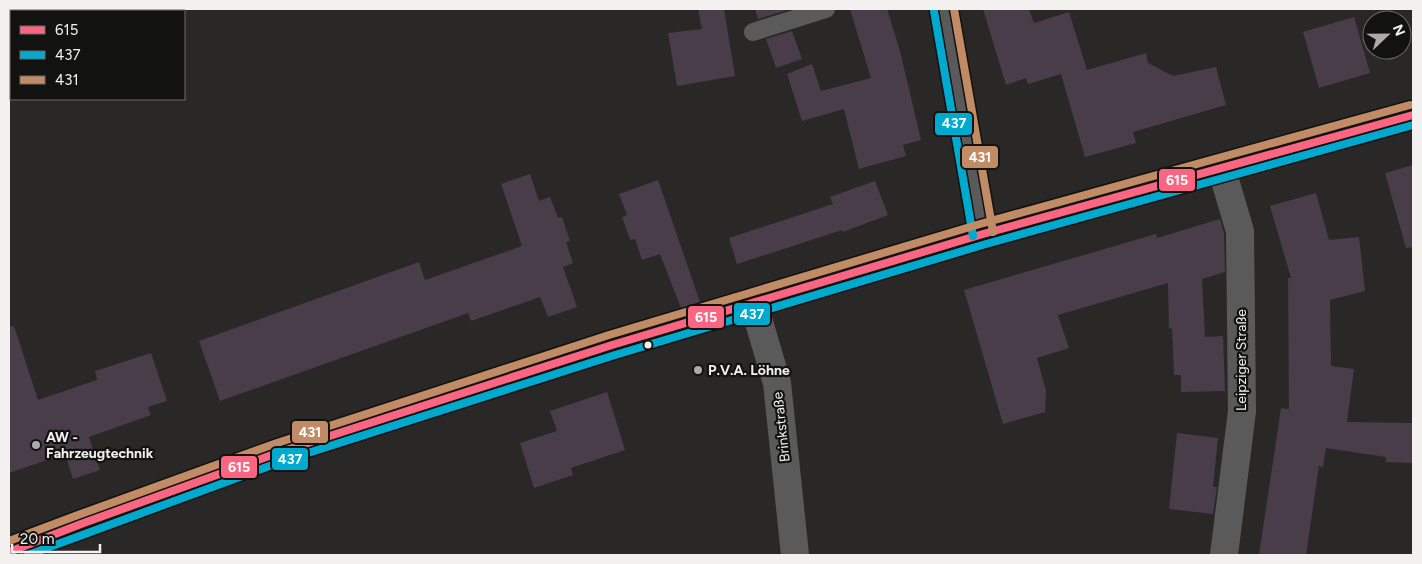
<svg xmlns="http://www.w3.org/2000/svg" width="1422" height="564" font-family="Figtree,sans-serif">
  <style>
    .building { fill: #483d49 }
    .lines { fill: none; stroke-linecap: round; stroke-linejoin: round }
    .lane { stroke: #5b5a5a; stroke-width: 18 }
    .street { stroke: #5b5a5a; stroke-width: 28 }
    .secondary { stroke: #5c5c5b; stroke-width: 28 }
    .bus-1-casing { stroke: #121210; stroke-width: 11 }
    .bus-2-casing { stroke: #121210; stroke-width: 11 }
    .bus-3-casing { stroke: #121210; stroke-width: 11 }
    .bus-1 { stroke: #fa6682; stroke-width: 8 }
    .bus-2 { stroke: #00a9ce; stroke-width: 8 }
    .bus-3 { stroke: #c18c65; stroke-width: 8 }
    .bus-dot { fill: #f2f1ef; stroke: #121210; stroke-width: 2 }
    .poi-dot { fill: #acaba9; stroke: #121210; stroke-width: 2 }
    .labels { text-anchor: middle; stroke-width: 4.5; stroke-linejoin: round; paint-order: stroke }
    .street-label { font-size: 14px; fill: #f2f1ef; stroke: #121210 }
    .poi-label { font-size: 14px; font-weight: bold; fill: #f2f1ef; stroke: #121210; text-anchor: start }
    .line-badge { stroke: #121210; stroke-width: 2 }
    .badge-label { font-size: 14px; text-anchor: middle; font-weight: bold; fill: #fff }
  </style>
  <rect width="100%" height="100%" fill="#292827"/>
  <path class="building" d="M 698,9 L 724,9 L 735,76 L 677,86 L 668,33 L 702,29 Z
    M 755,9 L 784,9 L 785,11 L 758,19 Z
    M 850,9 L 887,9 L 900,51 L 921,140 L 903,145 L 906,156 L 859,169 L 844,109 L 802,121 L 787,74 L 812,64 L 821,91 L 871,78 Z
    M 983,9 L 1029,9 L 1034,23 L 1069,12 L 1087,70 L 1146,53 L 1148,63 L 1173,76 L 1216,67 L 1226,105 L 1133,132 L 1136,143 L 1085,157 L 1061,74 L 1028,84 L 1026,78 L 1006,85 Z
    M 1354,17 L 1370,73 L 1319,88 L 1303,32 Z
    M 792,31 L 802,59 L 776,68 L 766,39 Z
    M 1413,165 L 1413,247 L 1406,248 L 1385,173 Z
    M 530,174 L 539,201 L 550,197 L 558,218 L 562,217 L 570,241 L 566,242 L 573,263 L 563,267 L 577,307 L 548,317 L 540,297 L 471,321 L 468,313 L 220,401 L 199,341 L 419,262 L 425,280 L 522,246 L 501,184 Z
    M 658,180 L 700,302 L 681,308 L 660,254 L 642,260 L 635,239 L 630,240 L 622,217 L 627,215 L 619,194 Z
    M 875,181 L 888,215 L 843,232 L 842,230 L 737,264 L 729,238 L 833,204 L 830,197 Z
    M 1316,193 L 1329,240 L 1359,237 L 1365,291 L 1330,300 L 1331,366 L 1354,369 L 1347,422 L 1413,423 L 1413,463 L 1386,462 L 1386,457 L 1326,448 L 1323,467 L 1319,466 L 1306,555 L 1259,555 L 1281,408 L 1289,409 L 1288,278 L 1291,278 L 1270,206 Z
    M 1220,219 L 1224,233 L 1225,272 L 1202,279 L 1205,337 L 1223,336 L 1225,391 L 1181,392 L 1181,375 L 1174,375 L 1172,328 L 1169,329 L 1168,283 L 1058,315 L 1069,348 L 1037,358 L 1046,391 L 1045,412 L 1003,424 L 964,290 L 1156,234 L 1157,238 Z
    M 14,326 L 38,400 L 97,380 L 95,371 L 151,353 L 167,401 L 148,407 L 151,415 L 89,437 L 100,470 L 73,479 L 65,454 L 9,473 L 9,327 Z
    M 607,392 L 625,450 L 571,468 L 573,475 L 534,488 L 520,443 L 557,431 L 550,411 Z
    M 1177,433 L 1218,438 L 1213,487 L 1217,487 L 1213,514 L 1169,509 Z"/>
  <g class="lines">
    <path class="lane" d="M 753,32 L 826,9"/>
    <path class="street" d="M 944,9 L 983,234
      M 1221,167 L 1240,231 L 1242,411 L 1224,555
      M 753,302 L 777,383 L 795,555"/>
    <path class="secondary" d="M 9,552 L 81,524 L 280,452 L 612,345 L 983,234 L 1413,115"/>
    <defs>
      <path id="bus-1" d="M 9,552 L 81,524 L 280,452 L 612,345 L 983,234 L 1413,115"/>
      <path id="bus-2" d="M 934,11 L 973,236
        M 28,555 L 283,461 L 615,355 L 986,244 L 1413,125"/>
      <path id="bus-3" d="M 954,9 L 993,232
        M 9,541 L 78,515 L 277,443 L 609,335 L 980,224 L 1410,105"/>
    </defs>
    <use href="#bus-1" class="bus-1-casing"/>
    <use href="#bus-2" class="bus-2-casing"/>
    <use href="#bus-3" class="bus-3-casing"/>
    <use href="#bus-1" class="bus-1"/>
    <use href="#bus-2" class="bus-2"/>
    <use href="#bus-3" class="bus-3"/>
  </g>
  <circle class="bus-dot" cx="648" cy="345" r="4.5"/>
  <g class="poi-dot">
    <circle cx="698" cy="370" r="5"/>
    <circle cx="36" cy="445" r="5"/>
  </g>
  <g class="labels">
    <g class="street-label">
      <text transform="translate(1241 360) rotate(-90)" y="5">Leipziger Straße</text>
      <text transform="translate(781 427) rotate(-96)" y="5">Brinkstraße</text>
    </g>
    <g class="poi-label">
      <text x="708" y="375">P.V.A. Löhne</text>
      <text x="46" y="442">AW -<tspan x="46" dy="16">Fahrzeugtechnik</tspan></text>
    </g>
  </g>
  <g class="line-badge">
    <rect x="934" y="112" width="39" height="24" rx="5" fill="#00a9ce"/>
    <rect x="961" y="145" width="38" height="24" rx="5" fill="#c18c65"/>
    <rect x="1158" y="168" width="38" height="24" rx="5" fill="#fa6682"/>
    <rect x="733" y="302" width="38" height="24" rx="5" fill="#00a9ce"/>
    <rect x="687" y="305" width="38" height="24" rx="5" fill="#fa6682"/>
    <rect x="291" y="420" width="38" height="24" rx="5" fill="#c18c65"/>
    <rect x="271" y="447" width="38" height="24" rx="5" fill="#00a9ce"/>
    <rect x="220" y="455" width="38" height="24" rx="5" fill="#fa6682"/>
  </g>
  <g class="badge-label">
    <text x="954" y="128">437</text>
    <text x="980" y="162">431</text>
    <text x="1177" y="185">615</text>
    <text x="752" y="319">437</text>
    <text x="706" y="322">615</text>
    <text x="310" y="437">431</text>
    <text x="290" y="464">437</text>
    <text x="239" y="472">615</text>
  </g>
  <rect width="1422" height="564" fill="none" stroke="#f2f1ef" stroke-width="20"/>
  <rect x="10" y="10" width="175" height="90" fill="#121210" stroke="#6c6b69"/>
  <rect x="20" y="26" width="25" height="8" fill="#fa6682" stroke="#6c6b69"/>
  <text x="55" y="35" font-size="15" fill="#f2f1ef">615</text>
  <rect x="20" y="51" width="25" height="8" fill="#00a9ce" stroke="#6c6b69"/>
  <text x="55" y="60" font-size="15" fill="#f2f1ef">437</text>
  <rect x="20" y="76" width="25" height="8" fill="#c18c65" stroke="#6c6b69"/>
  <text x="55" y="85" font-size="15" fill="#f2f1ef">431</text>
  <g transform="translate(1387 35) rotate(68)"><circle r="24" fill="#121210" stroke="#6c6b69"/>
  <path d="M0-4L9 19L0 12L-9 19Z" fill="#acaba9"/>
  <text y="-8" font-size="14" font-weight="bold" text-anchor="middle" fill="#f2f1ef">N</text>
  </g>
  <path d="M12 544v8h88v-8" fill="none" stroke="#f2f1ef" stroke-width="2.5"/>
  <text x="20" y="544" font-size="15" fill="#f2f1ef" stroke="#121210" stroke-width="4" paint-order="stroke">20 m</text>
</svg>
